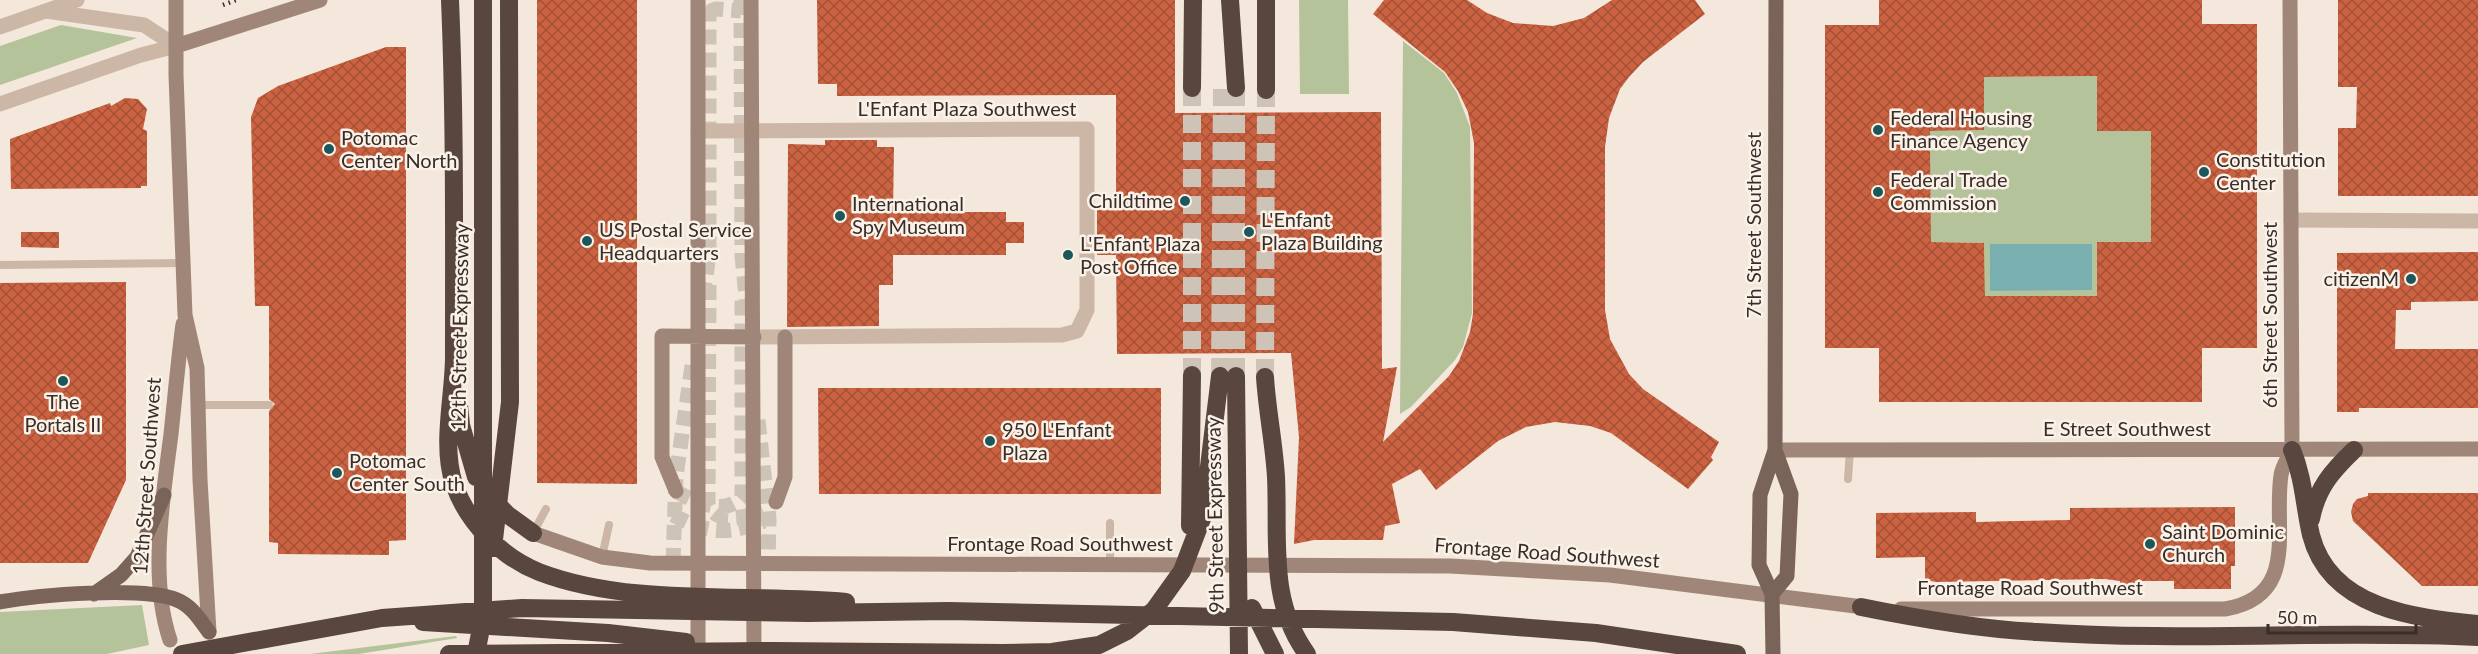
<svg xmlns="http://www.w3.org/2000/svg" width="2478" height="654" font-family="Lato,sans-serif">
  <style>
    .green { fill: #b5c39a }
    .water { fill: #79afb1 }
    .building { fill: url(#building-cross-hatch); fill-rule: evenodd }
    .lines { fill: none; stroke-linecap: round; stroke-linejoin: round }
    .secondary-tunnel { stroke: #cec3b7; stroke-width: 15; stroke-dasharray: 15 8; stroke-linecap: butt }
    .highway-tunnel { stroke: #cec3b7; stroke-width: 18; stroke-dasharray: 18 9; stroke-linecap: butt }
    .lane { stroke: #ccb7a6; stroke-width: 8 }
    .street { stroke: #ccb7a6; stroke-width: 15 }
    .secondary { stroke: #9f8678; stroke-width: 15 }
    .primary { stroke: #7a6358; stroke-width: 15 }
    .highway { stroke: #59463e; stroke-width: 18 }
    .rail { stroke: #382d28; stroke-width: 4.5; stroke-dasharray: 1.5 4.5; stroke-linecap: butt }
    .poi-dot { fill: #1b575b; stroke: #faf2e8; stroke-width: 2 }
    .labels { text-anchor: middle; stroke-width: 5; stroke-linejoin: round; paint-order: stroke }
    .street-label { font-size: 20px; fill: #382d28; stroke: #faf2e8 }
    .poi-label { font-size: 20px; fill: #382d28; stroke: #faf2e8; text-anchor: start }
  </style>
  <defs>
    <pattern id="building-cross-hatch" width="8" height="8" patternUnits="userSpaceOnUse" patternTransform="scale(1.5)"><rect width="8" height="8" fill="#cb6241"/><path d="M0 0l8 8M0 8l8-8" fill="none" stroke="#a65136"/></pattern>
  </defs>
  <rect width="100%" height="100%" fill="#f3e8db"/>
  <path class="green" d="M 1299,0 L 1348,0 L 1349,94 L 1300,94 Z
    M 61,25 L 137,38 L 0,85 L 0,46 Z
    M 1403,41 L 1444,73 L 1457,93 L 1470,127 L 1472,313 L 1463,347 L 1455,360 L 1411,407 L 1400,414 Z
    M 2097,76 L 2097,131 L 2151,131 L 2151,242 L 2097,242 L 2097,296 L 1985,296 L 1984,243 L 1931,242 L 1930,131 L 1984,130 L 1984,77 Z
    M 142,605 L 149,645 L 107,654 L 0,654 L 0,612 Z
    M 456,636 L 457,638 L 359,654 L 310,654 Z"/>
  <path class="water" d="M 1990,244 L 2092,244 L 2092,290 L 1990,291 Z"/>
  <path class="building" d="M 537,0 L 637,0 L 637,484 L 537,483 Z
    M 817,0 L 1175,0 L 1175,113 L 1381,112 L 1382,369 L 1397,367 L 1383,442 L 1449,376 L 1459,361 L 1470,332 L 1473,314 L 1474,143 L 1468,112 L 1458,91 L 1445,72 L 1373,14 L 1384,0 L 1467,0 L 1487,13 L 1513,23 L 1553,26 L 1584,18 L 1612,0 L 1695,0 L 1705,14 L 1643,62 L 1629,77 L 1620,89 L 1609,118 L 1605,147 L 1605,310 L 1610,339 L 1629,374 L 1643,389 L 1719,442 L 1711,457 L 1713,460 L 1688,489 L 1611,433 L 1590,426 L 1555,422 L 1526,427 L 1498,441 L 1436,490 L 1420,469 L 1392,484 L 1400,523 L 1385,526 L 1383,540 L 1314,540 L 1294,544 L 1299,437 L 1291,353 L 1117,354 L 1116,255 L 1097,255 L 1097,209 L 1116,210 L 1116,95 L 837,96 L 837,84 L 818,84 Z
    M 1879,0 L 2202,0 L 2202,24 L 2257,24 L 2257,348 L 2202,348 L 2202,402 L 1879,402 L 1879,348 L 1825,348 L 1825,25 L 1879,25 ZM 2097,76 L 2097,131 L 2151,131 L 2151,242 L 2097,242 L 2097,296 L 1985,296 L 1984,243 L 1931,242 L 1930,131 L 1984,130 L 1984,77 Z
    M 2338,0 L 2478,0 L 2478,196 L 2338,196 L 2338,128 L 2356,128 L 2357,87 L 2338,87 Z
    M 386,47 L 406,47 L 406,540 L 389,541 L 389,555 L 278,554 L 278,543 L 269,542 L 269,411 L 275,404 L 269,399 L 269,306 L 255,306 L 251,117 L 258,98 L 278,86 Z
    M 125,98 L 138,99 L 147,109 L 143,129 L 147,131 L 147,186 L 141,186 L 141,188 L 11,189 L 10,139 L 110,103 L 111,106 Z
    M 825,140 L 877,140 L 877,147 L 894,147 L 893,212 L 1006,212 L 1006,222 L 1024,222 L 1024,243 L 1006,243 L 1006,255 L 893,255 L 893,285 L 879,285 L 879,326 L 787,327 L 788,144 L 825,145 Z
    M 21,232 L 59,232 L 59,248 L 21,247 Z
    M 2478,252 L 2478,301 L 2411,302 L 2411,310 L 2396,310 L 2395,349 L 2478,349 L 2478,408 L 2359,408 L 2359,412 L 2337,412 L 2337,253 Z
    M 126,282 L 126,480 L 88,563 L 0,563 L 0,283 Z
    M 818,388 L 1161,388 L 1161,494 L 819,494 Z
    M 2368,493 L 2478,493 L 2478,586 L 2422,586 L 2353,521 L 2351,512 L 2353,504 L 2357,499 L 2368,496 Z
    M 2235,507 L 2235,566 L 2231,566 L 2231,589 L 2174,589 L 2174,581 L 2135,581 L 2135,589 L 2120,589 L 2120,581 L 2105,579 L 1936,582 L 1925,580 L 1925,557 L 1876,558 L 1876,513 L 1976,512 L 1976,522 L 2017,521 L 2070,520 L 2070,508 Z"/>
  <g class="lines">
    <path class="secondary-tunnel" d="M 741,0 L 742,256 L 747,306
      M 709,12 L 716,9 L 741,11
      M 709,285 L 708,504 C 716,526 746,517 763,511
      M 703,297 L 709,255 L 709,0
      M 758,420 L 769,519 L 768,563
      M 676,491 C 693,502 727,517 742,496 L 742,297
      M 673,515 C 708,534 727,535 764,521
      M 673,563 L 676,476 L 693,359"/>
    <path class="highway-tunnel" d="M 1192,88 L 1192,375
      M 1236,88 L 1236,376
      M 1220,376 L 1222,89
      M 1265,377 L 1266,90"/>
    <path class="lane" d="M 0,265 L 182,263
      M 199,405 L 269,405
      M 1848,479 L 1850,450
      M 1110,523 L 1110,566
      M 533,533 L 546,509
      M 602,557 L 609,525"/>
    <path class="street" d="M 46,11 L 144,25 L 176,46
      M 0,27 L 77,0
      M 0,104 L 141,55 L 176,46
      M 698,131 L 1087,129 L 1087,310 L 1077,331 L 1062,335 L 754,337
      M 2291,220 L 2478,221"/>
    <path class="secondary" d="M 176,0 L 176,75 L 185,315 L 197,368 L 200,480 L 209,632
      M 698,0 L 698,654
      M 751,0 L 754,654
      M 176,46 L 320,0
      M 1775,450 L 2478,449
      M 676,491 L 662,457 L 662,336 L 754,337
      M 776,502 L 785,477 L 785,337
      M 533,533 L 602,557 L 650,563 L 1450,566 L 1610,575 L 1871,608
      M 1901,609 L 2225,609 C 2300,596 2273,529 2281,475 C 2282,467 2288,458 2292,450 L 2290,0
      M 170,640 C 149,578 163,498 171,434 C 175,397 178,361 183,324"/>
    <path class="primary" d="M 94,594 L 121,575 L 137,557 L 164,495
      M 1772,594 L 1787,576 L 1791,494 L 1775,450
      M 0,602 C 37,595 143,586 177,600 C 192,606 200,620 209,632
      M 1773,654 L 1772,594 L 1759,565 L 1760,495 L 1775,450 L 1776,0"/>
    <path class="highway" d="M 450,0 C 455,119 454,237 454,356 C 454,397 441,444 454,484 C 467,522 501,557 539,572 C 630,607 748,593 846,602
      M 1230,0 L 1236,88
      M 1192,88 L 1193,0
      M 1266,90 L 1266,0
      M 1236,376 L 1239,654
      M 1265,377 C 1267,410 1274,443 1276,477 C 1279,539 1268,601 1307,654
      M 459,405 L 461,425 L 476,477
      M 2292,450 C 2304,479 2304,505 2311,535 C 2330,609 2415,618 2478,624
      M 492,499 L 508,515 L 533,533
      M 2311,519 C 2317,488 2332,471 2354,450
      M 1190,526 L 1192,375
      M 493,548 L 510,402 L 509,0
      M 1861,607 C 1920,619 1977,629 2037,632 C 2183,642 2331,630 2478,637
      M 1252,608 L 1275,654
      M 423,622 L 608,633 L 686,642
      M 182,654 L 382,618 L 522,608 L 808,613 L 949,611 L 1453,622 L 1596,633 L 1737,654
      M 449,654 L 774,651 L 1003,653 L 1052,652 L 1099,645 L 1127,631 L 1154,610 L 1182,571 L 1203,516 L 1220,376
      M 476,654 L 483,618 L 483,0"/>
    <path class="rail" d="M 223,5 L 236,0"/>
  </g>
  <g class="poi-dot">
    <circle cx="1878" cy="130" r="6"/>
    <circle cx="329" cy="149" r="6"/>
    <circle cx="2204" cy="172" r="6"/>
    <circle cx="1878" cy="192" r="6"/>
    <circle cx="1185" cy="201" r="6"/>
    <circle cx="840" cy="216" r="6"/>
    <circle cx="1249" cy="232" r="6"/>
    <circle cx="587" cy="241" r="6"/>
    <circle cx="1068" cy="255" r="6"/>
    <circle cx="2411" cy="279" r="6"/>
    <circle cx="63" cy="381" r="6"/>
    <circle cx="990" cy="441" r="6"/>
    <circle cx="337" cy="473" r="6"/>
    <circle cx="2150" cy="544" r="6"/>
  </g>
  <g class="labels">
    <g class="street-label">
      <text x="967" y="116">L'Enfant Plaza Southwest</text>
      <text transform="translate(1754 225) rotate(-90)" y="7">7th Street Southwest</text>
      <text transform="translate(2270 315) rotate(-90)" y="7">6th Street Southwest</text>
      <text transform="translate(460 327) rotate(-89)" y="7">12th Street Expressway</text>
      <text x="2127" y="436">E Street Southwest</text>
      <text transform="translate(147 476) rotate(-86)" y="7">12th Street Southwest</text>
      <text transform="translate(1215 515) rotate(-91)" y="7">9th Street Expressway</text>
      <text x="1060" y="551">Frontage Road Southwest</text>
      <text transform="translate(1547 553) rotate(4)" y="7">Frontage Road Southwest</text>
      <text x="2030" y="595">Frontage Road Southwest</text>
    </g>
    <g class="poi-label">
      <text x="1890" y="125">Federal Housing<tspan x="1890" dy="23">Finance Agency</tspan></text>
      <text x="341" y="145">Potomac<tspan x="341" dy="23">Center North</tspan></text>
      <text x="2216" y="167">Constitution<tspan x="2216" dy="23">Center</tspan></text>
      <text x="1890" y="187">Federal Trade<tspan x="1890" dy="23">Commission</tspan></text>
      <text x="1173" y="208" text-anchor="end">Childtime</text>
      <text x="852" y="211">International<tspan x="852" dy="23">Spy Museum</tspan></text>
      <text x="1261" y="227">L'Enfant<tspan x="1261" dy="23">Plaza Building</tspan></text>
      <text x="599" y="237">US Postal Service<tspan x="599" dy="23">Headquarters</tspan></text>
      <text x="1080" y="251">L'Enfant Plaza<tspan x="1080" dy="23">Post Office</tspan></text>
      <text x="2399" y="286" text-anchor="end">citizenM</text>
      <text x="63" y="409" text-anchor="middle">The<tspan x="63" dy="23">Portals II</tspan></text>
      <text x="1002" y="437">950 L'Enfant<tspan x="1002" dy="23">Plaza</tspan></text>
      <text x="349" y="468">Potomac<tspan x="349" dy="23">Center South</tspan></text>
      <text x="2162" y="539">Saint Dominic<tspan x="2162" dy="23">Church</tspan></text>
    </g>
  </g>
  <path d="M2268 624v9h148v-9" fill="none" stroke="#382d28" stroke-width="3"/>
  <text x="2277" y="624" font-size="18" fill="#382d28" stroke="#faf2e8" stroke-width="4.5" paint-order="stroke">50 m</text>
</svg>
